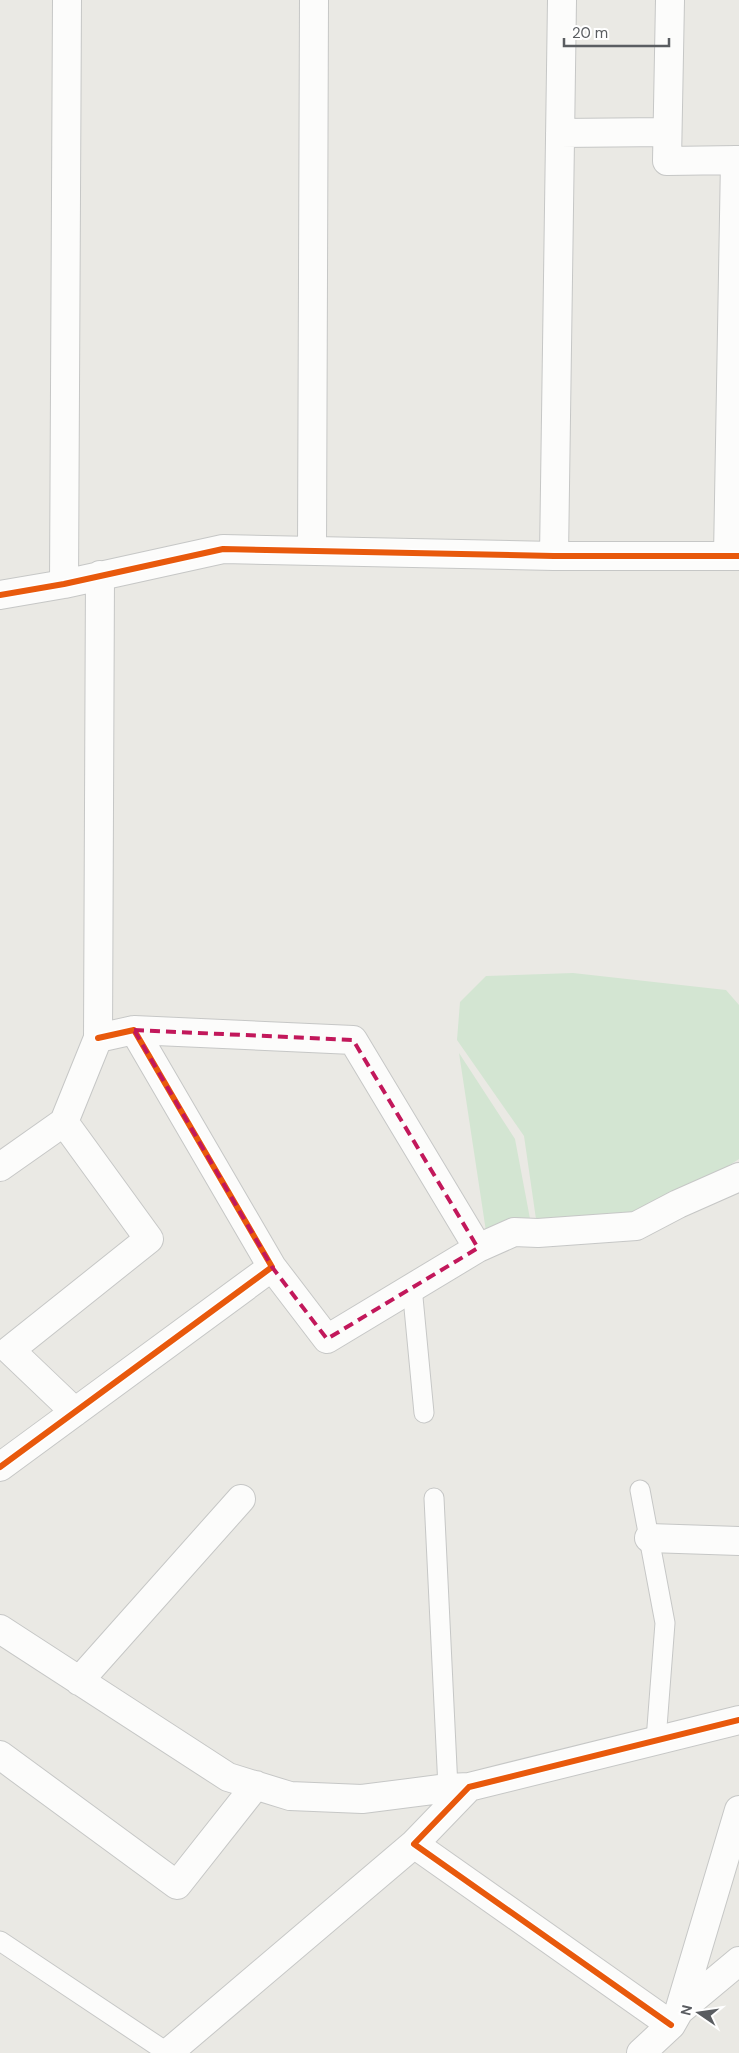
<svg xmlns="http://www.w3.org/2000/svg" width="739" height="2053" font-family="'DM Sans',sans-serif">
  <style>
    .green { fill: #d3e5d2 }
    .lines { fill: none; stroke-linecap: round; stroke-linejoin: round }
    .lane-casing { stroke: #c6c7c6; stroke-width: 21 }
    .street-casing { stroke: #c6c7c6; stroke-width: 30 }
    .lane { stroke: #fcfcfb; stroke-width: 19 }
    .street { stroke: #fcfcfb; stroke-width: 28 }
    .cycleway-casing { stroke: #fff; stroke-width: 9 }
    .cycleway { stroke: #e8590c; stroke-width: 6 }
    .marked { fill: none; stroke: #c2185b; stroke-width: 4; stroke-dasharray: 10 6; stroke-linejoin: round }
  </style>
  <rect width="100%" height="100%" fill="#eae9e4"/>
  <path class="green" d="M 573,973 L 726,990 L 739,1005 L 739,1159 L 636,1226 L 538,1233 L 524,1136 L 457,1040 L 460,1002 L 486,976 Z
    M 459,1053 L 515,1139 L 531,1224 L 487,1238 Z"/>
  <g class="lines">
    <defs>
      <path id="lane" d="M 412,1287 L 424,1413
        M 640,1490 L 665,1623 L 656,1740
        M 434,1498 L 448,1788
        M 0,1941 L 168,2053"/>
      <path id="street" d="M 670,0 L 667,161 L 739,160
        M 560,133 L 667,132
        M 312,550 L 314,0
        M 554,556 L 562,0
        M 728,556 L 735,160
        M 64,584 L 67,0
        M 0,595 L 64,584 L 223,549 L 554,556 L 739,556
        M 134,1030 L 353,1040 L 478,1248
        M 64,1122 L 149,1239 L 10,1350 L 75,1412
        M 0,1167 L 64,1122 L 98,1038 L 100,575
        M 272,1267 L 327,1339 L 478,1248 L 514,1232 L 538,1233 L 636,1226 L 678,1204 L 739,1177
        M 0,1467 L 272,1267 L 134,1030 L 98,1038
        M 649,1538 L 739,1541
        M 0,1629 L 228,1777 L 290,1796 L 362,1799 L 448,1788 L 469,1787
        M 79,1681 L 241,1499
        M 0,1755 L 177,1885 L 256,1785
        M 679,2011 L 739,1961
        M 671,2025 L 414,1844 L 469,1787 L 739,1720
        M 168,2053 L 414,1844
        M 641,2053 L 671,2025 L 679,2011 L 739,1810"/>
    </defs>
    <use href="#lane" class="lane-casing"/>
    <use href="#street" class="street-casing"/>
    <use href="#lane" class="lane"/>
    <use href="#street" class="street"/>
    <defs>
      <path id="cycleway" d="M 0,595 L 64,584 L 223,549 L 554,556 L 739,556
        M 0,1467 L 272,1267 L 134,1030 L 98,1038
        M 671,2025 L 414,1844 L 469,1787 L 739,1720"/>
    </defs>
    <use href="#cycleway" class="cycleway-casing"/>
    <use href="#cycleway" class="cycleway"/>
  </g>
  <path class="marked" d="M 134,1030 L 353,1040 L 478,1248 L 327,1339 L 272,1267 Z"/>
  <g transform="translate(699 2013) rotate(283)" stroke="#ffffff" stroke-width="4" paint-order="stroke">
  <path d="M0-4L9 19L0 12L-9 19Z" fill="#5a5d61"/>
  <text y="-8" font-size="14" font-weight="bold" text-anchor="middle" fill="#5a5d61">N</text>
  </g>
  <path d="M564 38v8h105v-8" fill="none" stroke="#5a5d61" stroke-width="2.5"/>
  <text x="572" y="38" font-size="15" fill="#5a5d61" stroke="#ffffff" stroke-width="4" paint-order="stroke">20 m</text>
</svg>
